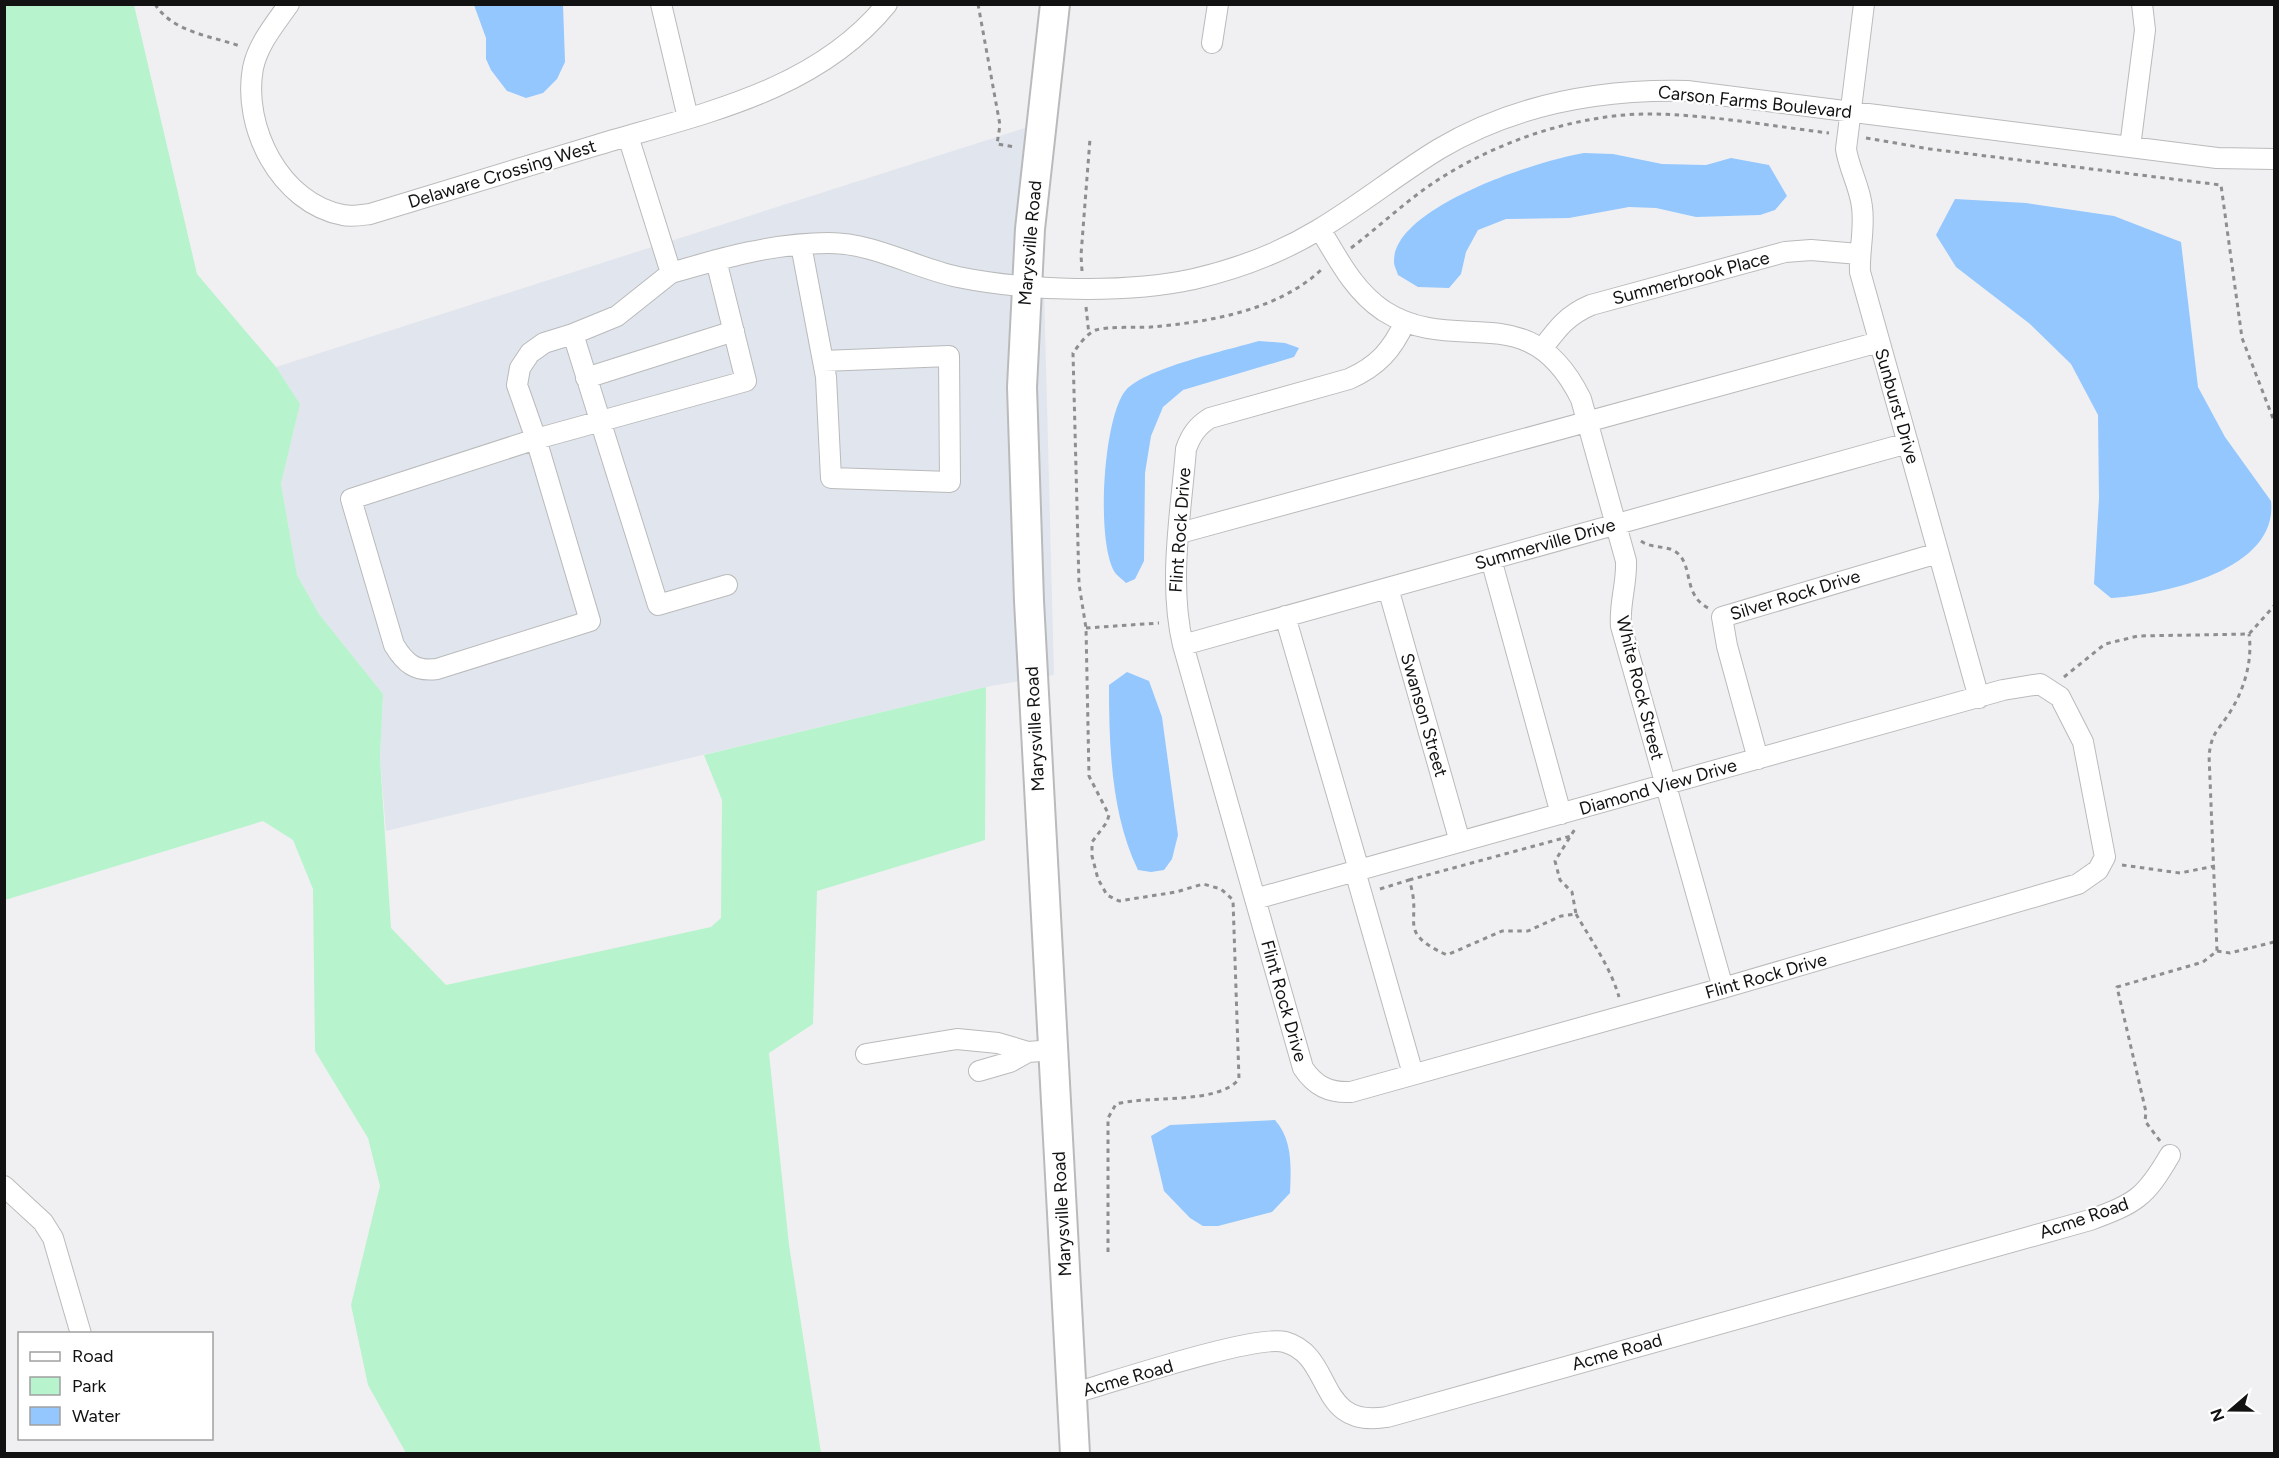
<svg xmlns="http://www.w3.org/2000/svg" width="2279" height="1458" font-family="Figtree,sans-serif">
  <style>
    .built { fill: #e1e5ed }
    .green { fill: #b7f3cc }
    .water { fill: #93c7fe }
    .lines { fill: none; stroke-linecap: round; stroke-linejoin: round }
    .minor-casing { stroke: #b9babb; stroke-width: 22 }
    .highway-casing { stroke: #b9babb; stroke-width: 32 }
    .path { stroke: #8e8e8f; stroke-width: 3; stroke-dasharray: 4.5 4.5; stroke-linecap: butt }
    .minor { stroke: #fff; stroke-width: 20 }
    .highway { stroke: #fff; stroke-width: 28 }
    .labels { text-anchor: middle; stroke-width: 4.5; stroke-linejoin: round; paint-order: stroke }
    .street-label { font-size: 18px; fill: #121212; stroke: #fff }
  </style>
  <rect width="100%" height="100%" fill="#f0f0f2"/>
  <path class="built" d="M 1056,118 L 1043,250 L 1054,675 L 986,687 L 386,831 L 380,758 L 383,694 L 319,614 L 297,575 L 281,484 L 300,404 L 276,367 Z"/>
  <path class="green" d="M 5,4 L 134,5 L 197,274 L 276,367 L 300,404 L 281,484 L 297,575 L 319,614 L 383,694 L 380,758 L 391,928 L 446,985 L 711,927 L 721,918 L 722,800 L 704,755 L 986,687 L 985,840 L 817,891 L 813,1024 L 769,1053 L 789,1245 L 821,1453 L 406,1453 L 368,1385 L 351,1305 L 380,1186 L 368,1138 L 315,1051 L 313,889 L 293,840 L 263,821 L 5,900 Z"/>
  <path class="water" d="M 474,5 L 563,5 L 565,62 L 557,79 L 543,93 L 526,98 L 507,91 L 491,70 L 486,59 L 486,38 Z
    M 1584,153 L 1613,154 L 1662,164 L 1706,165 L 1731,158 L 1769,165 L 1787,196 L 1775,210 L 1760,215 L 1696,217 L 1656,208 L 1629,207 L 1569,218 L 1506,219 L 1478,230 L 1466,252 L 1461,274 L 1449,288 L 1418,287 L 1398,275 C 1397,271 1394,266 1394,262 C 1392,207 1540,160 1584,153 Z
    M 1955,199 L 2026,203 L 2114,216 L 2181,242 L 2198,387 L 2225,437 L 2271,501 C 2279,572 2159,595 2111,598 L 2094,584 L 2099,498 L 2098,415 L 2071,364 L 2030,324 L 1956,267 L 1936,235 Z
    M 1259,341 L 1285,343 L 1299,348 L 1294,357 L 1183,390 L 1163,407 L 1151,436 L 1145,473 L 1144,561 L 1135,579 L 1126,583 C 1123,580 1119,577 1116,574 C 1095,546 1103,416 1126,390 C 1146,368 1228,350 1259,341 Z
    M 1127,672 L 1149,681 L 1162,717 L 1178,835 L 1172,859 L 1164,870 L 1151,872 L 1138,870 C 1111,814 1109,746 1109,685 Z
    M 1275,1120 C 1293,1140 1291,1168 1290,1193 L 1272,1212 L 1218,1226 L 1203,1226 L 1190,1218 L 1164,1191 L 1151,1136 L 1170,1125 Z"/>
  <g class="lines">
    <defs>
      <path id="minor" d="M 289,4 C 275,24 258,44 253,68 C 242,127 280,203 343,215 C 351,217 362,215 370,214 C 446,191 522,168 597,145 C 700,114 816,92 887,4
        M 661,4 L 688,118
        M 1864,4 L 1846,149 C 1849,169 1860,187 1862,207 C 1865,229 1859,250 1860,272 L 1979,698
        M 1212,43 L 1218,4
        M 628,136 L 671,273 C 722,258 774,243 829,243 C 874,243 915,268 958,277 C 1027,291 1125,294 1194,279 C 1237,269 1280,253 1318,230 C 1360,205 1398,174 1439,149 C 1515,104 1600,89 1687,91 L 2217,158 L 2274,159
        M 2130,147 L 2145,30 L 2142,4
        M 1320,229 C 1338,259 1354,291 1384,311 C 1458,358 1529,293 1581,399 L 1626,561 C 1627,584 1619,604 1621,626 L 1723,988
        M 801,245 L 826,377 L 831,478 L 950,482 L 949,356 L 823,361
        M 716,260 L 746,381 L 536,439 L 351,499 L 394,645 C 405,663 415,672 437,669 L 590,621 L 536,439 L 517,385 L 520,368 L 530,353 L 544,343 L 573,334 L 658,605 L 727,585
        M 573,334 L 617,316 L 671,273
        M 1542,349 C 1557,329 1567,315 1591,305 L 1785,252 L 1811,250 L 1859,254
        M 586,378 L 734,331
        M 1180,533 L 1879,342
        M 1491,559 L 1561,814
        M 1388,588 L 1460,842
        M 1285,616 L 1359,870
        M 1183,645 L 1908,443
        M 1758,759 L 1727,646 L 1722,617 L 1938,553
        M 1355,871 L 1413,1074
        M 1255,899 L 2003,690 L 2040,684 L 2060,697 L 2083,742 L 2105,857 L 2098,870 L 2078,884 L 1723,988 L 1351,1092 C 1329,1093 1315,1086 1303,1068 L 1183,645 C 1168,582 1181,513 1186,449 C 1191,435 1197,426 1210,418 L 1349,379 C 1378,366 1392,350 1405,322
        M 866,1054 L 957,1039 L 998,1043 L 1028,1052 L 1053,1050
        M 979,1071 L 1010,1062 L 1028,1052
        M 4,1186 L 43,1222 L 53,1238 L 81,1334
        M 1071,1394 C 1110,1383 1255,1334 1285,1342 C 1335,1356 1315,1429 1387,1417 L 2090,1220 C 2136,1203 2145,1198 2170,1155"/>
      <path id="highway" d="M 1055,4 L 1030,229 L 1022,387 L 1029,601 L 1075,1454"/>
    </defs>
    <use href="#minor" class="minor-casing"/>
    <use href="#highway" class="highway-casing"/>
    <path class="path" d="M 155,4 C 172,32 211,36 240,46
      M 978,4 L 1000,125 L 997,144 L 1015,147
      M 1866,138 L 1930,149 L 2221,185 L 2242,338 L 2274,421
      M 1351,248 C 1384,223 1413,194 1449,173 C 1507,138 1584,113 1653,114 C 1712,115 1771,126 1829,133
      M 1082,271 L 1081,255 L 1090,139
      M 1086,307 L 1089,335
      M 1641,541 C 1652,549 1666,545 1676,552 C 1694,565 1682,594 1708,608
      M 1086,628 L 1159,623
      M 2064,677 L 2105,644 L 2138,636 L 2249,634 L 2274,606
      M 2122,865 L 2180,873 L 2215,866
      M 1409,880 L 1571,836
      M 1380,889 L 1409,880 C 1424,922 1394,931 1447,955 L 1502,931 L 1528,931 L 1561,916 L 1576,914 L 1572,892 L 1560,880 L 1555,861 L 1575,829
      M 1576,914 C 1592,942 1610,966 1619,997
      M 2217,951 L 2230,953 L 2274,942
      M 2160,1141 L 2145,1121 L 2146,1112 L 2117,987 L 2203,962 L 2217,951 L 2209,755 C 2212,734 2215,734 2226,718 C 2243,694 2253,663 2249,634
      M 1108,1252 L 1108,1118 L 1116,1104 C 1149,1095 1218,1105 1239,1079 L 1233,900 L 1221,889 L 1203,884 L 1176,892 L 1119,901 L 1107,895 L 1098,879 L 1092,856 L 1092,842 L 1107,822 L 1109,815 L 1089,776 L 1086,628 L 1079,584 L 1073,353 C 1079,345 1086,334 1096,330 C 1108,326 1137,328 1151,327 C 1208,322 1278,311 1322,269"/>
    <use href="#minor" class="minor"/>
    <use href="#highway" class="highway"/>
  </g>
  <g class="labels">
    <g class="street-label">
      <text transform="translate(1755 102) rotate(6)" y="6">Carson Farms Boulevard</text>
      <text transform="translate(502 174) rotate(-17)" y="6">Delaware Crossing West</text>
      <text transform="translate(1030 243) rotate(-85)" y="6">Marysville Road</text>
      <text transform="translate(1691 278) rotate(-15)" y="6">Summerbrook Place</text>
      <text transform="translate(1897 406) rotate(74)" y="6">Sunburst Drive</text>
      <text transform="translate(1180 530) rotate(-86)" y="6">Flint Rock Drive</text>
      <text transform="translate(1545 544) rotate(-16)" y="6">Summerville Drive</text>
      <text transform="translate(1795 595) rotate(-17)" y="6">Silver Rock Drive</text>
      <text transform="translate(1640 688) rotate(76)" y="6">White Rock Street</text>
      <text transform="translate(1424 715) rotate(74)" y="6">Swanson Street</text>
      <text transform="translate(1035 729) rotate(-93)" y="6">Marysville Road</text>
      <text transform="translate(1658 787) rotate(-16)" y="6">Diamond View Drive</text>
      <text transform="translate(1766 976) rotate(-16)" y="6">Flint Rock Drive</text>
      <text transform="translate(1284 1001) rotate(74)" y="6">Flint Rock Drive</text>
      <text transform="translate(1062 1214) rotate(-93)" y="6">Marysville Road</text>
      <text transform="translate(2084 1218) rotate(-19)" y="6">Acme Road</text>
      <text transform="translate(1617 1352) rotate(-16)" y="6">Acme Road</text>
      <text transform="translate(1128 1378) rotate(-16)" y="6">Acme Road</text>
    </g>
  </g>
  <rect width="2279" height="1458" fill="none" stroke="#121212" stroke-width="12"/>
  <rect x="18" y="1332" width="195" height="108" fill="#ffffff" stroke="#a0a0a0" stroke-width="1.5"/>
  <rect x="30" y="1352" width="30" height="9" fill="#ffffff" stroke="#a0a0a0" stroke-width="1.5"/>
  <text x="72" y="1362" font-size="18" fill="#121212">Road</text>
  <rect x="30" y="1377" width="30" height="18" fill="#b7f3cc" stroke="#a0a0a0" stroke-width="1.5"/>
  <text x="72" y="1392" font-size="18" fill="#121212">Park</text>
  <rect x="30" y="1407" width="30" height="18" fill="#93c7fe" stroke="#a0a0a0" stroke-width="1.5"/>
  <text x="72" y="1422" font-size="18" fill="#121212">Water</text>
  <g transform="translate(2231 1410) rotate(250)" stroke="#ffffff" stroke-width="4.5" paint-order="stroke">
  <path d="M0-4.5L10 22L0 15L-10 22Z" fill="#121212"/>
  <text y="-9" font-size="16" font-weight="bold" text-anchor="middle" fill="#121212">N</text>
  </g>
</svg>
